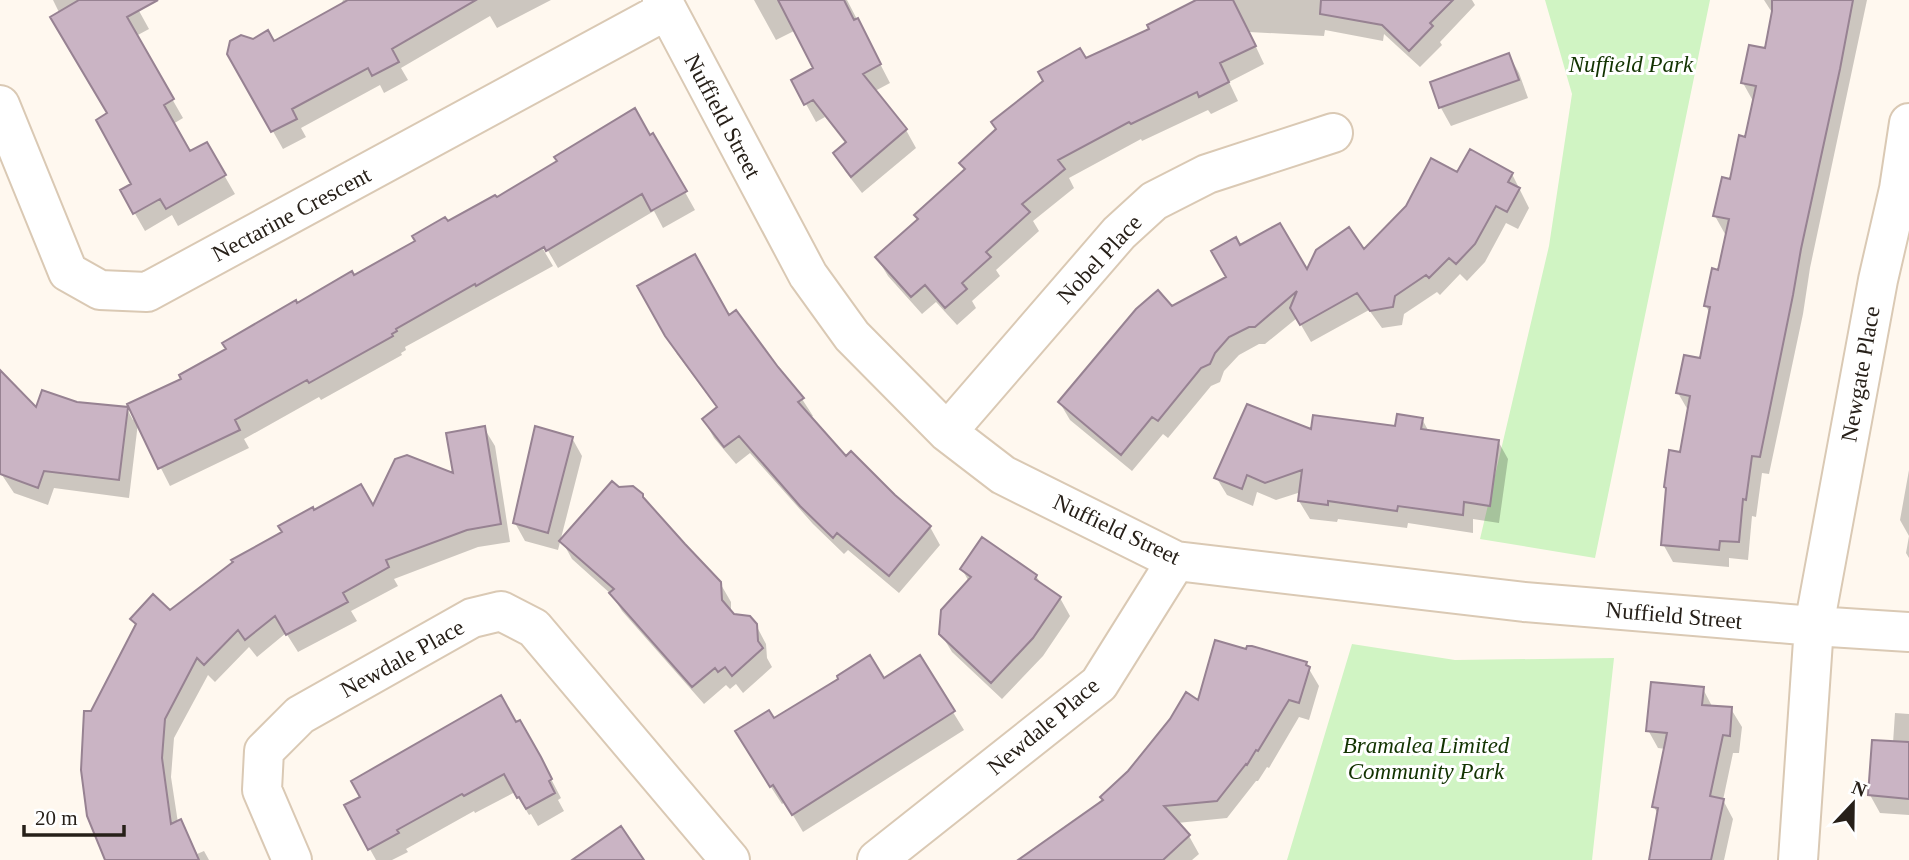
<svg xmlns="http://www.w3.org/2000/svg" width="1909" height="860" font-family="Georgia,serif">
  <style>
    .green { fill: #d0f4c3 }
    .shadow { fill: #0003 }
    .building { fill: #cab4c4; stroke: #978292; stroke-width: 2 }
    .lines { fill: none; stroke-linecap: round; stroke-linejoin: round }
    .minor-casing { stroke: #dac9b4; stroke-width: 42 }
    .minor { stroke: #fff; stroke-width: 38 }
    .labels { text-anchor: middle; stroke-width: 6; stroke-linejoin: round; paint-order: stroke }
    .park-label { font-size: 23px; font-style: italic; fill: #123301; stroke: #fff }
    .street-label { font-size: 23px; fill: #272019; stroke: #fff }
  </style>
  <rect width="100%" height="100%" fill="#fff8ef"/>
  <path class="green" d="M 1545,0 L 1710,0 L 1595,558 L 1480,539 L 1549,246 L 1572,94 Z
    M 1352,644 L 1455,660 L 1614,658 L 1592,860 L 1287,860 Z"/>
  <path class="shadow" d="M 53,0 L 133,0 L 149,29 L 136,36 L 183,118 L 173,124 L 190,153 L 206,144 L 235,194 L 178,226 L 172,215 L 145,231 L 122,191 L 133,185 L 109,114 Z
    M 343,0 L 551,0 L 497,28 L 490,16 L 401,68 L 408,80 L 384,93 L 380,85 L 301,128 L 306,137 L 283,149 L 229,54 L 274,44 L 340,7 Z
    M 754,0 L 847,0 L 890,83 L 875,91 L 906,130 L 916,148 L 862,193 L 845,171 L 835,154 L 846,144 L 825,117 L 816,122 L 806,104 L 815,69 L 794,31 L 776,40 Z
    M 1200,0 L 1472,0 L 1475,5 L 1440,42 L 1442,45 L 1420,67 L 1384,34 L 1383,41 L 1325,30 L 1324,36 L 1249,32 L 1264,64 L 1229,82 L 1238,101 L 1211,114 L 1208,110 L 1142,141 L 1141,139 L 1069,178 L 1074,188 L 1033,221 L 1039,231 L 996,270 L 1000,276 L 972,301 L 976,308 L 957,325 L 936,302 L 922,314 L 888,276 L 877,258 L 919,221 L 966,171 L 962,163 L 1085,60 L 1151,30 Z
    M 1764,0 L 1867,0 L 1810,268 L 1803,314 L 1769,474 L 1762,473 L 1756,517 L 1752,516 L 1748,560 L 1729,558 L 1729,567 L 1673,562 L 1663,544 L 1682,454 L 1689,412 L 1678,393 L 1701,360 L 1710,314 L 1706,306 L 1719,272 L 1727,234 L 1725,234 L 1715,216 L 1732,181 L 1746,139 L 1753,101 L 1743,83 L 1766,50 L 1773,14 Z
    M 1509,55 L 1519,73 L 1528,98 L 1451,126 L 1441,108 L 1432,83 Z
    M 653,135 L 695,210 L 663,228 L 654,211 L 558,268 L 543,242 L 540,244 L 553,266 L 405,347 L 406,350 L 401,353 L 402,355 L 321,400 L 319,397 L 244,439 L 249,448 L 170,486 L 138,423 L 129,498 L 54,488 L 48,505 L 14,493 L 0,472 L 0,373 L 37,410 L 77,403 L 127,409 L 133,420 L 183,379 L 297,306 L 354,278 L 447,224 L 496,199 Z
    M 1512,174 L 1529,208 L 1518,229 L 1506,223 L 1485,262 L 1467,281 L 1460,274 L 1440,295 L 1437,292 L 1404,314 L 1402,325 L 1382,328 L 1369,310 L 1311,342 L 1297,318 L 1265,344 L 1259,344 L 1239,355 L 1224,371 L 1220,382 L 1211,386 L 1168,438 L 1163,434 L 1132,471 L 1070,420 L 1060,403 L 1171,309 L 1228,278 L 1240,247 L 1308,273 L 1363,252 L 1457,175 Z
    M 639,286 L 729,318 L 802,399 L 813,416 L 810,418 L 846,458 L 930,527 L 940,545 L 899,593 L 848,550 L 844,554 L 813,524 L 750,453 L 736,464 L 714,438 L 704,420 L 718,409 L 677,354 Z
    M 1422,419 L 1429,432 L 1498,441 L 1508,459 L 1499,523 L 1473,519 L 1473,533 L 1408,523 L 1407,528 L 1338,519 L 1337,522 L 1310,519 L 1299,501 L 1301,492 L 1276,500 L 1257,492 L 1253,506 L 1227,495 L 1216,477 L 1312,432 L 1397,428 Z
    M 484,428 L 495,446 L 510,542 L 478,547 L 394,579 L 398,586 L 351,611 L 357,621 L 298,652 L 286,633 L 257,657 L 249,647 L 215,682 L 208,675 L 174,738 L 171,777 L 178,823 L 181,822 L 197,854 L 204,851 L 209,860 L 107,860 L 92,713 L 137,626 L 133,619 L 170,613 L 314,512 L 374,509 L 455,476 Z
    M 572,438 L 582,456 L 558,550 L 525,541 L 515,523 Z
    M 1909,470 L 1909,558 L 1906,553 L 1909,536 L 1900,520 Z
    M 646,503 L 720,583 L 731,602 L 731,614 L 756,625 L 766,644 L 767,658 L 772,667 L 743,693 L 736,684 L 730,689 L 726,685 L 704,704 L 622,611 L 612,595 L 572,559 L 562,541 Z
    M 962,569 L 1036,576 L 1042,585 L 1060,598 L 1070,616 L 1043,656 L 1002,699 L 952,652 L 941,634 L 969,582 Z
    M 919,657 L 964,730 L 803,832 L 785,802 L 782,804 L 747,750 L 774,721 L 840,679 L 883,680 Z
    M 1306,664 L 1319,686 L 1309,720 L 1299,717 L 1269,768 L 1267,767 L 1258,781 L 1256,781 L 1227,818 L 1177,823 L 1189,836 L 1199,854 L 1192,860 L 1019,860 L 1104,802 L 1199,702 Z
    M 1703,689 L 1713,708 L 1731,709 L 1742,727 L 1739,753 L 1733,753 L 1723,800 L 1733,819 L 1724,860 L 1650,860 L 1659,816 L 1654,807 L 1666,749 L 1658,748 L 1648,730 Z
    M 1895,713 L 1909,714 L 1909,815 L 1880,813 L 1870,795 L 1893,743 Z
    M 516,724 L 550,777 L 561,798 L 558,800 L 564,811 L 538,826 L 531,814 L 529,815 L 515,792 L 475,813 L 474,811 L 406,849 L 408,852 L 392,860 L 376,860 L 346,806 Z"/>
  <path class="building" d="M 79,0 L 158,0 L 127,17 L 174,99 L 164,105 L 190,151 L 207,142 L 226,175 L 166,209 L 160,199 L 133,214 L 120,190 L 131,184 L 96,120 L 107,113 L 50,17 Z
    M 348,0 L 476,0 L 392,49 L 399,62 L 372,76 L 368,68 L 292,109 L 297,119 L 271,132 L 227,54 L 230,41 L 241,35 L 253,39 L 268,30 L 274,41 Z
    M 778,0 L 844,0 L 854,20 L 858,18 L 881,64 L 863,74 L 907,129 L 851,177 L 833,153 L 846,142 L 813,100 L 804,105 L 791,80 L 813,68 Z
    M 1196,0 L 1233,0 L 1256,46 L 1220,63 L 1229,82 L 1199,97 L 1197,92 L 1131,124 L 1129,122 L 1058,160 L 1065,169 L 1022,204 L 1030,212 L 986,252 L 991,257 L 962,283 L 967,289 L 945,308 L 925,285 L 911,297 L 875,257 L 918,219 L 914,215 L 965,169 L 959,163 L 996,129 L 991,122 L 1043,81 L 1038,72 L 1080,48 L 1086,58 L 1149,29 L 1147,25 Z
    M 1321,0 L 1453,0 L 1430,23 L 1433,26 L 1409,51 L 1382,25 L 1320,14 Z
    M 1772,0 L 1853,0 L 1840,69 L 1801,249 L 1793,295 L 1760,457 L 1752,456 L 1746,500 L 1743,499 L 1739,542 L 1720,541 L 1719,550 L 1661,545 L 1666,488 L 1664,487 L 1669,450 L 1680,452 L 1690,396 L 1676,393 L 1684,355 L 1700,358 L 1710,307 L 1704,306 L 1712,268 L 1718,270 L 1729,219 L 1713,216 L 1722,177 L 1730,179 L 1739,135 L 1745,137 L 1756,86 L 1741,83 L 1749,45 L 1765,48 L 1772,11 Z
    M 1509,53 L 1519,80 L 1439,108 L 1430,82 Z
    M 635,108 L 650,135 L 653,133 L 687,191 L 651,211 L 642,194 L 546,251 L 544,247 L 476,286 L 475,284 L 396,329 L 397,331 L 392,334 L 393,336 L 309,383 L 307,380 L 235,420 L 240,430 L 158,469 L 127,404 L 181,379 L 179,375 L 226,349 L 222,343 L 296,300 L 297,303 L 352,271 L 354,275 L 415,241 L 412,236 L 445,217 L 448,221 L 495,195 L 497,197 L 557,161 L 554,157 Z
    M 1470,149 L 1513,173 L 1508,182 L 1520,188 L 1507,212 L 1496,206 L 1475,244 L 1456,264 L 1449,258 L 1429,278 L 1426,275 L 1395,296 L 1393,307 L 1370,311 L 1357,293 L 1300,325 L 1290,308 L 1297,291 L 1255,327 L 1249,327 L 1229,337 L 1215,353 L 1210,364 L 1201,368 L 1158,421 L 1152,417 L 1121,455 L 1058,402 L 1136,309 L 1158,290 L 1172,306 L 1226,277 L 1211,251 L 1236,237 L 1240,245 L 1280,223 L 1307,269 L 1316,250 L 1349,227 L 1364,249 L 1406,206 L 1431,158 L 1457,172 Z
    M 695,254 L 729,315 L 736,310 L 778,367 L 804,398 L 798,402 L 846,456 L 851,451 L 895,495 L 931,526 L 889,576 L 837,533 L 833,538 L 800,506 L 739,436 L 724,447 L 702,419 L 717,407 L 665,336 L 637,286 Z
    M 0,370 L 36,407 L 42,390 L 77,402 L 128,407 L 119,480 L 44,471 L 38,488 L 0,474 Z
    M 1247,404 L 1311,429 L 1313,415 L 1395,426 L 1397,414 L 1423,418 L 1421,429 L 1499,440 L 1490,506 L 1464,502 L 1463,515 L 1398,506 L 1397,511 L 1328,501 L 1328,505 L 1298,501 L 1302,470 L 1265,483 L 1247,475 L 1242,489 L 1214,478 Z
    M 485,426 L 501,524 L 467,530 L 386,560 L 389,567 L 343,593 L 348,602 L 286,635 L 275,616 L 245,640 L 238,630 L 204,665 L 197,658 L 165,719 L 162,758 L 171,824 L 181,819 L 199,860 L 105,860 L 87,816 L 81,770 L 84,711 L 91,711 L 136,624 L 130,619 L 153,594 L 170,610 L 233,562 L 231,560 L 282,532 L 278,526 L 313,507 L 314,510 L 361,484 L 373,505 L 395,459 L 407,455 L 453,473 L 446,433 Z
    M 535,426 L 573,437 L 548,533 L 513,523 Z
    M 612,481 L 619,487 L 633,486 L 643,494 L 643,497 L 685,544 L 721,582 L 722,600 L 734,614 L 750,616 L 757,624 L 758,641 L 763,648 L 732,676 L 725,667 L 718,672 L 715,668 L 692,687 L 609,593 L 614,589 L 559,541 Z
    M 982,537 L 1037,575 L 1035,579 L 1061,597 L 1033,638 L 991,683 L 939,634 L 941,610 L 971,577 L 960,569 Z
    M 1215,640 L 1246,649 L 1247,646 L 1252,646 L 1307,662 L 1306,665 L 1310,667 L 1299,703 L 1289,700 L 1258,751 L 1256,750 L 1247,765 L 1246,764 L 1217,801 L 1164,806 L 1190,835 L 1163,860 L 1018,860 L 1103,800 L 1100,797 L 1128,771 L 1170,719 L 1186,692 L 1198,700 Z
    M 870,655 L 884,678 L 920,655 L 955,711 L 792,815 L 773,785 L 770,787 L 735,731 L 769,710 L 774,718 L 838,679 L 837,676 Z
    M 1651,682 L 1704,687 L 1702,705 L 1732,707 L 1730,736 L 1723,735 L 1710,796 L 1724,799 L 1711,860 L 1649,860 L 1658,808 L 1652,807 L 1667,733 L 1646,731 Z
    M 501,695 L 516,722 L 520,720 L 541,757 L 552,779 L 549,781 L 555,793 L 526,809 L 519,797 L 517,798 L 504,774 L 464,796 L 462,794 L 397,830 L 399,833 L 368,850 L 344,805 L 360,797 L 351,781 Z
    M 1872,740 L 1909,742 L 1909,799 L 1868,795 Z
    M 621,826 L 644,860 L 572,860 Z"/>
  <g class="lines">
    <defs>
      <path id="minor" d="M 662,0 L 808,275 L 852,336 L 947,432 L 1003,475 L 1176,561 L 1524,602 L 1814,626 L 1909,632
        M 0,105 L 68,272 L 100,290 L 147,292 L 667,10
        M 947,432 L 1119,233 L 1154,201 L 1207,174 L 1333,133
        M 292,860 L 262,790 L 264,751 L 300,715 L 472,618 L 501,611 L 534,628 L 730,860
        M 877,860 L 1099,684 L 1176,561
        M 1798,860 L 1814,626 L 1878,280 L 1899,189 L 1909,123"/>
    </defs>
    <use href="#minor" class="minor-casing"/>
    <use href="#minor" class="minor"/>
  </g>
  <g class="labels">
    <g class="park-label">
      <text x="1631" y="72">Nuffield Park</text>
      <text x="1426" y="753">Bramalea Limited<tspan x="1426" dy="26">Community Park</tspan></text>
    </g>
    <g class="street-label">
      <text transform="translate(723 116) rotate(62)" y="8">Nuffield Street</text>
      <text transform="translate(291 214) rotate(-28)" y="8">Nectarine Crescent</text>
      <text transform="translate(1099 259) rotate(-47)" y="8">Nobel Place</text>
      <text transform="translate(1860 374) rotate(-80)" y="8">Newgate Place</text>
      <text transform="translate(1117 529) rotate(25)" y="8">Nuffield Street</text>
      <text transform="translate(1674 615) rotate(5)" y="8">Nuffield Street</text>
      <text transform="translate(402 658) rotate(-29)" y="8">Newdale Place</text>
      <text transform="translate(1043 726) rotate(-40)" y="8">Newdale Place</text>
    </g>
  </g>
  <g transform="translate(1853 804) rotate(22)" stroke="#ffffff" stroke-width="5" paint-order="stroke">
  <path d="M0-5L12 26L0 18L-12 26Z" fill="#272019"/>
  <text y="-10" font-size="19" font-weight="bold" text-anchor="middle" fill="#272019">N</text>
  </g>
  <path d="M24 825v10h100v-10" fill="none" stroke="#272019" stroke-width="3.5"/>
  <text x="35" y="825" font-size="21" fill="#272019" stroke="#ffffff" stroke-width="5" paint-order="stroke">20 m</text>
</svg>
